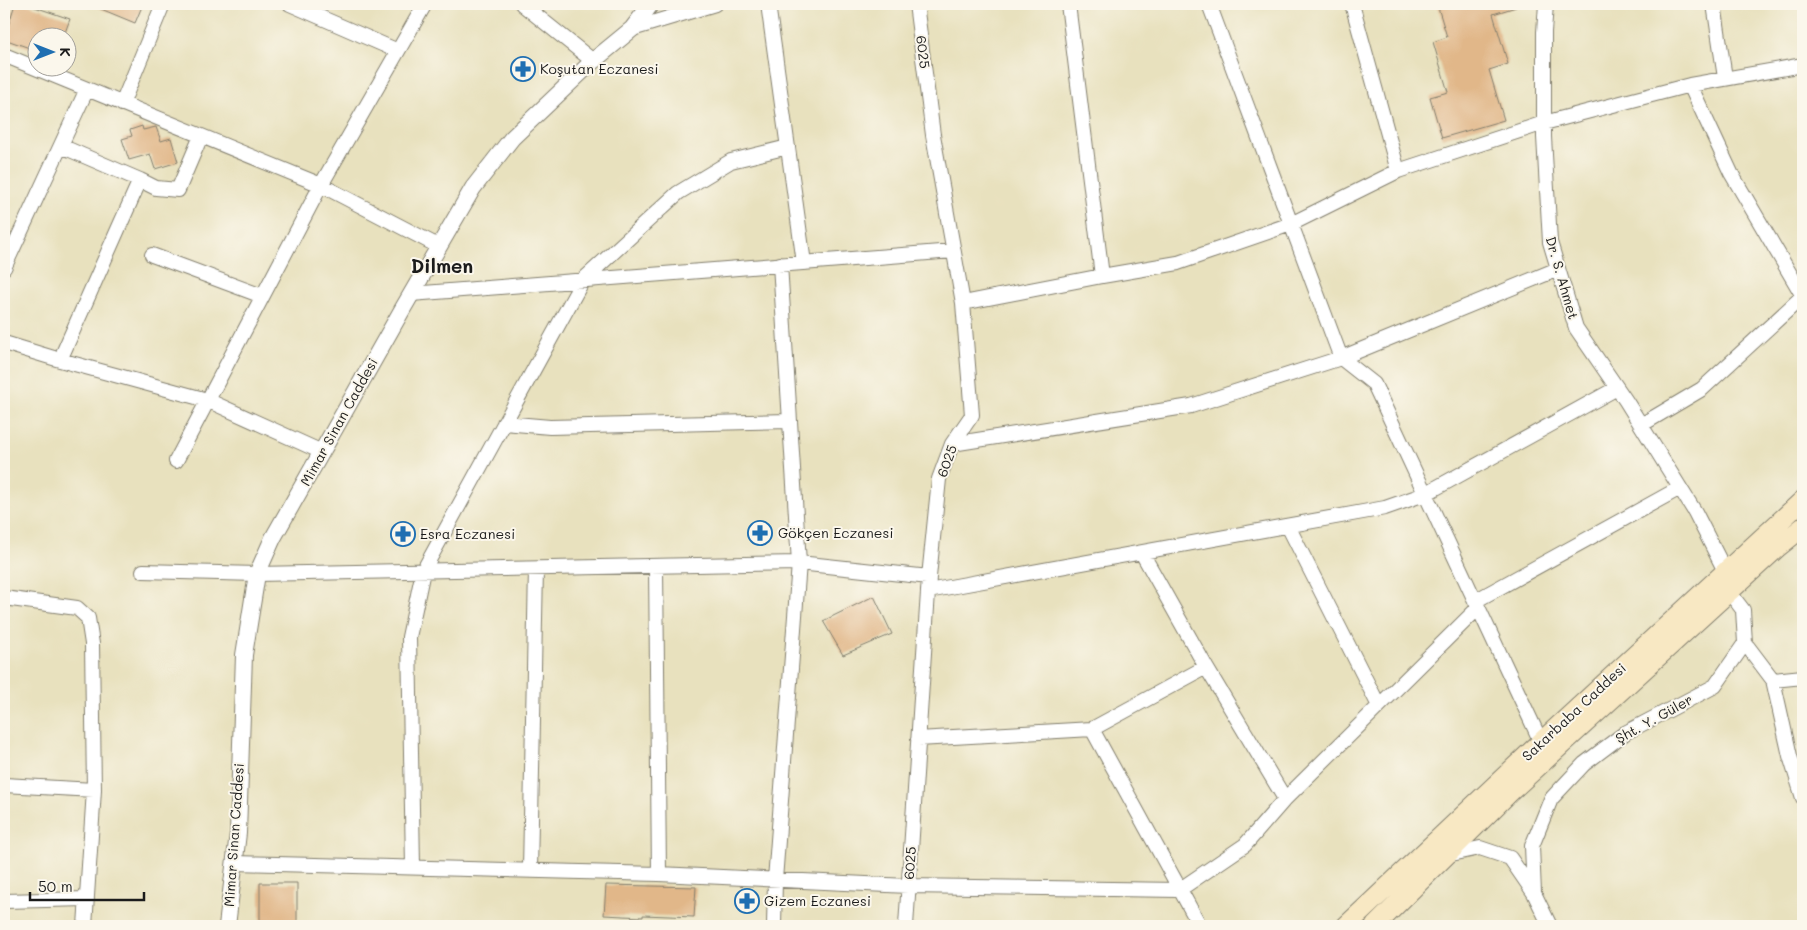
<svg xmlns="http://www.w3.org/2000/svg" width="1807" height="930" font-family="Mali,sans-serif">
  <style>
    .building { fill: #e1b789 }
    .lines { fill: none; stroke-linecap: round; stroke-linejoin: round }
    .minor-casing { stroke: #827e6d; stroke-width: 16 }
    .tertiary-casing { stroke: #827e6d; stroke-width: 18 }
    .secondary-casing { stroke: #827e6d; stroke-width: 21 }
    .minor { stroke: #fff; stroke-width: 14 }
    .tertiary { stroke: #fff; stroke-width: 16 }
    .secondary { stroke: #f8e8c3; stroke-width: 19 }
    .labels { text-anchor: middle; stroke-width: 4; stroke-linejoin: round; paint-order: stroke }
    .street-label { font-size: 14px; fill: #1c1c1c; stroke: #fbf7ec }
    .poi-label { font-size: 14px; fill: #1c1c1c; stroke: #fbf7ec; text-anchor: start }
    .district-label { font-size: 19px; font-weight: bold; fill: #1c1c1c; stroke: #fbf7ec }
  </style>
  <rect width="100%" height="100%" fill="#fbf7ec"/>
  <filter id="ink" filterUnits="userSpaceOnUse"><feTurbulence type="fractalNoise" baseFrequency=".02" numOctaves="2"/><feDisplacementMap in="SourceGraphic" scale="10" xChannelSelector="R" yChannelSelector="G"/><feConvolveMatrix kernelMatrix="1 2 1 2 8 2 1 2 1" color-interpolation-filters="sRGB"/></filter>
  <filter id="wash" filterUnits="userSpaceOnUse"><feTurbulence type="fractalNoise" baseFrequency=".0096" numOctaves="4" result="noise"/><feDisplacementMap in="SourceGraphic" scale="20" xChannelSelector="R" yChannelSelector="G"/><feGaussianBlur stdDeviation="1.12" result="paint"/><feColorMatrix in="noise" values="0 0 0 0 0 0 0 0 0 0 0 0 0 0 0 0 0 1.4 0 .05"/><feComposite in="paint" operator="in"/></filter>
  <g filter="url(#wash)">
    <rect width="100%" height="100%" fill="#e8e1be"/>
    <g id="blocks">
      <path class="building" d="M 15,4 L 26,4 L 70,19 L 63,38 L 38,38 L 38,51 L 4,39 Z
        M 89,4 L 143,4 L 135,23 Z
        M 1437,4 L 1515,4 L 1516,7 L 1493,14 L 1508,64 L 1489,70 L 1504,120 L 1442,138 L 1430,97 L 1448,92 L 1433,42 L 1447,37 Z
        M 142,126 L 143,130 L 156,127 L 161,141 L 171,138 L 178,162 L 155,169 L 150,154 L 129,160 L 122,139 L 132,136 L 130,130 Z
        M 874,596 L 892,634 L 843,655 L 823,621 Z
        M 260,883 L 297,883 L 297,926 L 260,926 Z
        M 606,885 L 696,887 L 694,917 L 643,915 L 643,917 L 604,915 Z"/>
    </g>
  </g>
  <g filter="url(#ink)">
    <use href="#blocks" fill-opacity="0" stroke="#827e6d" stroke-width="1"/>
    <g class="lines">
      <defs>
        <path id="minor" d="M 290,4 L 398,51
          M 522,4 L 593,61
          M 768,4 L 804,263
          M 1068,4 L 1102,276
          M 1209,4 L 1341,358 L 1374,384 L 1541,742
          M 1352,4 L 1398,171
          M 1546,4 L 1544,32 L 1544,137 L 1550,242 L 1576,328 L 1626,401 L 1695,512 L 1725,571
          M 1714,4 L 1725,78
          M 632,29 L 715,4
          M 4,55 L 321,185 L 438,246
          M 1690,85 L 1731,173 L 1803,296
          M 122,104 L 163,4
          M 61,146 L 140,180 L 156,188 L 178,190 L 201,136
          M 152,255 L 262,296
          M 4,268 L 87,89
          M 411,294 L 953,251
          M 963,303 L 1102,276 L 1178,263 L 1291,224 L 1398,171 L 1544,123 L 1690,85 L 1803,65
          M 4,343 L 60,360 L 207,400 L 322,452
          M 60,360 L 140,180
          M 504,423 L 550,427 L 790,421
          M 1641,425 L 1702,389 L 1803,296
          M 952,444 L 1191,406 L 1341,358 L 1558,269
          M 176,461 L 321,185 L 425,4
          M 1288,526 L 1379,706
          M 1142,553 L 1206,667 L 1285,799
          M 656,566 L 659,874
          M 143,571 L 257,574 L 799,563 L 929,577
          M 928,591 L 1385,508 L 1425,494 L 1617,388
          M 4,598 L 77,608 L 88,618 L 92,644 L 94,790 L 85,926
          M 1475,601 L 1680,488
          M 1745,643 L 1773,680 L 1790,756 L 1803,798
          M 1773,680 L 1803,677
          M 1092,729 L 1200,926
          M 918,739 L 1092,729 L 1206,667
          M 4,785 L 94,790
          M 1447,855 L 1480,848 L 1510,858 L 1534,893
          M 235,863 L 659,874 L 908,886 L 1179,890 L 1245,845 L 1285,799 L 1478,608
          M 413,867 L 409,637 L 423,571 L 583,280 L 678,193 L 731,161 L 788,147
          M 530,870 L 536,569
          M 4,901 L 87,899
          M 774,926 L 775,880 L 799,563 L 780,264
          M 906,926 L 929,577 L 939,479 L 952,444 L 972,415 L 963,303 L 933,135 L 916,4
          M 1550,926 L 1534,893 L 1532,846 L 1551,799 L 1584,764 L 1625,733 L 1715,686 L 1745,643 L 1743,610 L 1730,593"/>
        <path id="tertiary" d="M 227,926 L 238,833 L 244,655 L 257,574 L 273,538 L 402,310 L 473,188 L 512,138 L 593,61 L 632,29 L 651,4"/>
        <path id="secondary" d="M 1346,926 L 1541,742 L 1803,500
          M 1375,926 L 1509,793 L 1778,547 L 1803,527"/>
      </defs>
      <use href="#minor" class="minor-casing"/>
      <use href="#tertiary" class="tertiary-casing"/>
      <use href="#secondary" class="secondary-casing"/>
      <use href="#minor" class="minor"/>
      <use href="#tertiary" class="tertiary"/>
      <use href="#secondary" class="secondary"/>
    </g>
  </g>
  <defs>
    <symbol id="pharmacy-ring" viewBox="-11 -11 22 22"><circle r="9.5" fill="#fbf7ec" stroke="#1f6fb2" stroke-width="1.5"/><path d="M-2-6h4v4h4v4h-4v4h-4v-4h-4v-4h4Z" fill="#1f6fb2"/></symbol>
  </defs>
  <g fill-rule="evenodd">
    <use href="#pharmacy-ring" x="509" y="55" width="28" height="28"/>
    <use href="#pharmacy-ring" x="746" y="519" width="28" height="28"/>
    <use href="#pharmacy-ring" x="389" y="520" width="28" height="28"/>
    <use href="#pharmacy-ring" x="733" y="887" width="28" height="28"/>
  </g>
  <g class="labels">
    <g class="street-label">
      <text transform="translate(923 52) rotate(83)" y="5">6025</text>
      <text transform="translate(1562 278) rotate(74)" y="5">Dr. S. Ahmet</text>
      <text transform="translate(339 422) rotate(-61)" y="5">Mimar Sinan Caddesi</text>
      <text transform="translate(947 461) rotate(-70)" y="5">6025</text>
      <text transform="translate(1574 712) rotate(-43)" y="5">Sakarbaba Caddesi</text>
      <text transform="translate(1654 719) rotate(-29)" y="5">Şht. Y. Güler</text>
      <text transform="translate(234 835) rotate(-86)" y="5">Mimar Sinan Caddesi</text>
      <text transform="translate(910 863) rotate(-86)" y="5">6025</text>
    </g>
    <g class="poi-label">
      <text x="540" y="74">Koşutan Eczanesi</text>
      <text x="778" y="538">Gökçen Eczanesi</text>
      <text x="420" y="539">Esra Eczanesi</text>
      <text x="764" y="906">Gizem Eczanesi</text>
    </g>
    <g class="district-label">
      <text x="442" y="273">Dilmen</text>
    </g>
  </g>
  <rect width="1807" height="930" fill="none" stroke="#fbf7ec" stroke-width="20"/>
  <g transform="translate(52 52) rotate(90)"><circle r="24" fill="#fbf7ec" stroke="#a29f99"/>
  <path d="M0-4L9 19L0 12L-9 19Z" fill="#1f6fb2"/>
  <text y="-8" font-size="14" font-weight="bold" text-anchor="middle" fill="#1c1c1c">K</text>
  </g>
  <path d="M30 892v8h114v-8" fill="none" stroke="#1c1c1c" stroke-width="2.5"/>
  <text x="38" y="892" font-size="15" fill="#1c1c1c" stroke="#fbf7ec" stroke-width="4" paint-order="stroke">50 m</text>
</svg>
